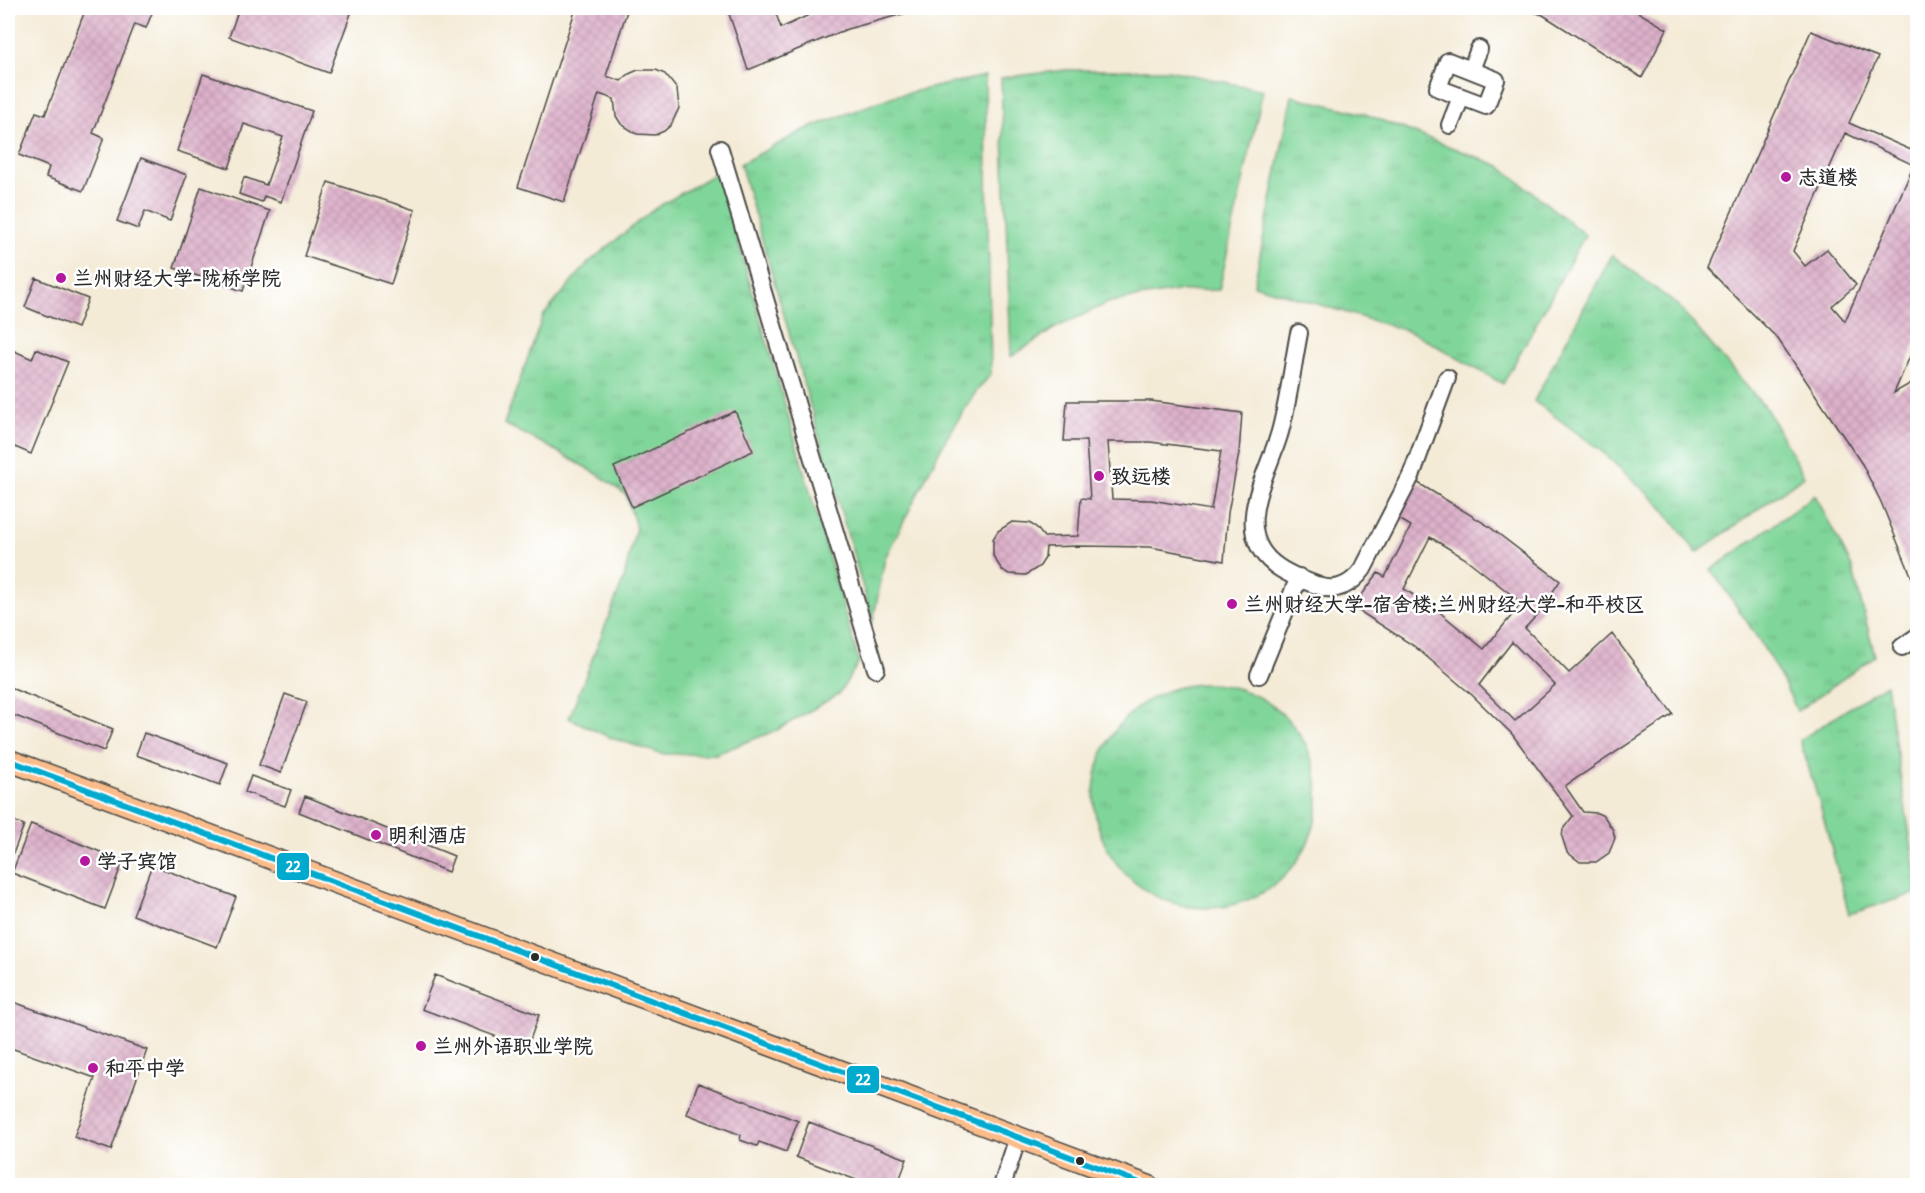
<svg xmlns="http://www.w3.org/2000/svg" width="1925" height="1193" font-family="'Patrick Hand','LXGW WenKai TC',sans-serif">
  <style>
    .grass { fill: url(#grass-tufts); stroke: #568062; stroke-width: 1.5 }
    .building { fill: url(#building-cross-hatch); fill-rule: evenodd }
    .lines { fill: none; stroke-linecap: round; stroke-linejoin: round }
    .minor-casing { stroke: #494845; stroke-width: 20 }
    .major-casing { stroke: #494845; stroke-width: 24 }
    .minor { stroke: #fff; stroke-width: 16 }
    .major { stroke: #fabc8b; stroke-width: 21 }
    .bus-1-casing { stroke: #fff; stroke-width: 10 }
    .bus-1 { stroke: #00a9ce; stroke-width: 6 }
    .poi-dot { fill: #b5179e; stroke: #fff; stroke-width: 2 }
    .bus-dot { fill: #2b2b2b; stroke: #fff; stroke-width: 2 }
    .labels { text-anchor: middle; stroke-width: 5; stroke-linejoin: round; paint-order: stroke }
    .poi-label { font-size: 20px; font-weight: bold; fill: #2b2b2b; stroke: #fff; text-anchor: start }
    .line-badge { stroke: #fff; stroke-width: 2 }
    .badge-label { font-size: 16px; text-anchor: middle; font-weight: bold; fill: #fff }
  </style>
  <defs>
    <pattern id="grass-tufts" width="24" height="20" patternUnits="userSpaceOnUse" patternTransform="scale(1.5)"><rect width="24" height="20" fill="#80d69a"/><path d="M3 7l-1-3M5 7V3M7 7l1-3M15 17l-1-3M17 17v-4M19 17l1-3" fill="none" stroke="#6fb885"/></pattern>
    <pattern id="building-cross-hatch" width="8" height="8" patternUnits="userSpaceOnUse" patternTransform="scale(1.5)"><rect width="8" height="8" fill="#ddb1ca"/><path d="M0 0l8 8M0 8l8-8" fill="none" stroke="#be98ae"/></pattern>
  </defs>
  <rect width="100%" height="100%" fill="#fff"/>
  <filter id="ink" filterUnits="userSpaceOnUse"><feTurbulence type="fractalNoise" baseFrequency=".0167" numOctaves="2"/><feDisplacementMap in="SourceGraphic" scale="12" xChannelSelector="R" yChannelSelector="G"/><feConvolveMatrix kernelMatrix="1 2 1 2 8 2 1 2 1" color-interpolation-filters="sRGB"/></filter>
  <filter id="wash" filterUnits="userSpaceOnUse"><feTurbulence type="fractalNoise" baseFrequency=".008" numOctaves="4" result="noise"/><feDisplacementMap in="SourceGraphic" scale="24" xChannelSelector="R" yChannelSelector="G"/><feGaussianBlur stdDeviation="1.35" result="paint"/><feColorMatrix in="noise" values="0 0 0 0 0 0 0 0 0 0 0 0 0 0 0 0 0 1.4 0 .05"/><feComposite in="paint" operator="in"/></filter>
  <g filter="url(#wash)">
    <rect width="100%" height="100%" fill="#f4ebd7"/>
    <path class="grass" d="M 1066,70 L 1168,70 L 1263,90 L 1219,290 L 1177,291 L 1110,302 L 1055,328 L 1011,357 L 1001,78 Z
      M 985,76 L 991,374 L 975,393 L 943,444 L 885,558 L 873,622 L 740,164 L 804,130 L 894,96 Z
      M 1292,96 L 1365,114 L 1500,166 L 1585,235 L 1503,384 L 1414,333 L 1254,285 Z
      M 718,172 L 859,662 L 839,694 L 777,730 L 716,754 L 661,754 L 609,737 L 569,718 L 624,578 L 636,527 L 626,495 L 599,475 L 546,445 L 504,424 L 543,316 L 588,263 L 654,209 Z
      M 1612,255 L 1677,305 L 1767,410 L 1804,476 L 1697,553 L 1662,507 L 1599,449 L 1534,401 Z
      M 1815,495 L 1852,567 L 1875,656 L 1797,711 C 1775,660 1743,615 1711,570 Z
      M1094 796a112 112 0 1 1 224 0a112 112 0 1 1-224 0Z
      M 1886,684 L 1917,881 L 1917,893 L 1849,914 L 1821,808 L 1800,740 Z"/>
    <g id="blocks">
      <path class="building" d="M 86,8 L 154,8 L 146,28 L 135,24 L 93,133 L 104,138 L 83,191 L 46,177 L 49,167 L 19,155 L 36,112 L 45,115 Z
        M 239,8 L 353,8 L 329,73 L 229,37 Z
        M 576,8 L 628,8 L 606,76 L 621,81 L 629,74 L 638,70 L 656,70 L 665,74 L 677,89 L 679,108 L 671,125 L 664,131 L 655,135 L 637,134 L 621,124 L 616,116 L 614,99 L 599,94 L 564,202 L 518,187 Z
        M 727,8 L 774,8 L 781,28 L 824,8 L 925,8 L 847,29 L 748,70 Z
        M 1522,8 L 1631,8 L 1667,29 L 1642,78 L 1543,15 Z
        M 1811,31 L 1878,57 L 1849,123 L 1918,153 L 1918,338 L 1894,393 L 1918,379 L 1917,590 L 1881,502 L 1862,464 L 1778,339 L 1707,268 ZM 1845,133 L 1914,165 L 1845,321 L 1832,306 L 1856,285 L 1827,249 L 1805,266 L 1793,251 Z
        M 203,74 L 312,111 L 281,202 L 264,196 L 262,202 L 239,194 L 244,177 L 266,185 L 283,137 L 244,124 L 229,168 L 177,151 Z
        M 141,158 L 187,175 L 170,221 L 145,211 L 138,229 L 117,221 Z
        M 328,182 L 415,210 L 391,284 L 304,256 Z
        M 201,187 L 270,211 L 243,291 L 174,268 Z
        M 36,278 L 88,299 L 77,328 L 25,307 Z
        M 8,348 L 32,359 L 36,349 L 68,362 L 31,454 L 8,444 Z
        M 1067,401 L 1151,401 L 1242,413 L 1239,453 L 1228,513 L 1224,561 L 1150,547 L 1078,546 L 1046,547 L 1045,558 L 1040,566 L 1026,575 L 1009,574 L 1002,570 L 993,556 L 993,539 L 998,531 L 1012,522 L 1029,523 L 1036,527 L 1044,537 L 1078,536 L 1081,498 L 1090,499 L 1086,441 L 1064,441 ZM 1108,442 L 1150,442 L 1221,451 L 1211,510 L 1151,500 L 1112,499 Z
        M 735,411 L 753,451 L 632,507 L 614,467 Z
        M 1415,481 L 1487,525 L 1560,581 L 1537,615 L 1525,628 L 1569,673 L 1612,634 L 1673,714 L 1565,786 L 1583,812 L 1597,813 L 1604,816 L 1613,830 L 1615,838 L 1609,853 L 1596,862 L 1580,862 L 1567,852 L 1562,837 L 1563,829 L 1573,816 L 1512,734 L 1472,695 L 1414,646 L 1353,607 L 1378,573 L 1385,577 L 1411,526 L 1392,515 ZM 1430,537 L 1466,559 L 1522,603 L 1484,649 L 1437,610 L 1404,589 ZM 1512,642 L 1555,685 L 1515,721 L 1479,685 Z
        M 8,687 L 113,729 L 104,751 L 8,713 Z
        M 285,694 L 307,702 L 281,773 L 259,765 Z
        M 144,733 L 228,763 L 220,785 L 136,755 Z
        M 251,776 L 291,790 L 285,806 L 245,792 Z
        M 305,796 L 454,856 L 448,872 L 299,812 Z
        M 8,819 L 24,825 L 11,859 L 8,858 Z
        M 31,824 L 123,861 L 105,909 L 12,873 Z
        M 152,865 L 236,897 L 217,947 L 133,915 Z
        M 435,975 L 539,1015 L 527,1048 L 422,1009 Z
        M 8,1000 L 147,1050 L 111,1150 L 74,1137 L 95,1078 L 8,1047 Z
        M 698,1083 L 798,1121 L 786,1152 L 759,1142 L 757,1146 L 740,1140 L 741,1135 L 687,1114 Z
        M 809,1122 L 907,1159 L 897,1186 L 872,1186 L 796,1157 Z"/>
    </g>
  </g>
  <g filter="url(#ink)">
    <use href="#blocks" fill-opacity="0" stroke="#494845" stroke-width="1.5"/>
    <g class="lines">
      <defs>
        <path id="minor" d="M 1448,61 L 1496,80 L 1486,106 L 1438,88 Z
          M 1471,70 L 1479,49
          M 1450,125 L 1461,97
          M 720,149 L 876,669
          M 1299,333 C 1293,364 1289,397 1281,428 C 1271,470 1229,529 1274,564 C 1286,574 1305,581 1319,586 C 1337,593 1353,583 1363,569 L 1411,476 L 1447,378
          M 1902,647 L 1918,636
          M 1259,675 L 1299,577
          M 1002,1186 L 1018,1137"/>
        <path id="major" d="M 8,760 L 1148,1186"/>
      </defs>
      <use href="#minor" class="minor-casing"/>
      <use href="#major" class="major-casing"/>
      <use href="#minor" class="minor"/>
      <use href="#major" class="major"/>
      <defs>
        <path id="bus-1" d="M 8,760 L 1148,1186"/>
      </defs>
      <use href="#bus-1" class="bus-1-casing"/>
      <use href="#bus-1" class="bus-1"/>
    </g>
  </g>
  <g class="poi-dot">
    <circle cx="1786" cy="177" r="6"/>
    <circle cx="61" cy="278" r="6"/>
    <circle cx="1099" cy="476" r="6"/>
    <circle cx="1232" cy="604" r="6"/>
    <circle cx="376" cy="835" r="6"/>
    <circle cx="85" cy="861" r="6"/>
    <circle cx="421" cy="1046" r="6"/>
    <circle cx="93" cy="1068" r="6"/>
  </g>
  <g class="bus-dot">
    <circle cx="535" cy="957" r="5"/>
    <circle cx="1080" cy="1161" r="5"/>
  </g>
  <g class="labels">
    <g class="poi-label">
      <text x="1798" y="184">志道楼</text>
      <text x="73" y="285">兰州财经大学-陇桥学院</text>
      <text x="1111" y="483">致远楼</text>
      <text x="1244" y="611">兰州财经大学-宿舍楼;兰州财经大学-和平校区</text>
      <text x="388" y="842">明利酒店</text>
      <text x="97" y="868">学子宾馆</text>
      <text x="433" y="1053">兰州外语职业学院</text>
      <text x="105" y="1075">和平中学</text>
    </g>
  </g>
  <g class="line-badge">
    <rect x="276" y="852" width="34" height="29" rx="6" fill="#00a9ce"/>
    <rect x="846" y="1065" width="34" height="29" rx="6" fill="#00a9ce"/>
  </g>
  <g class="badge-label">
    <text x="293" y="872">22</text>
    <text x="863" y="1085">22</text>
  </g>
  <rect width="1925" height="1193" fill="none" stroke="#fff" stroke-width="30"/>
</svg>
